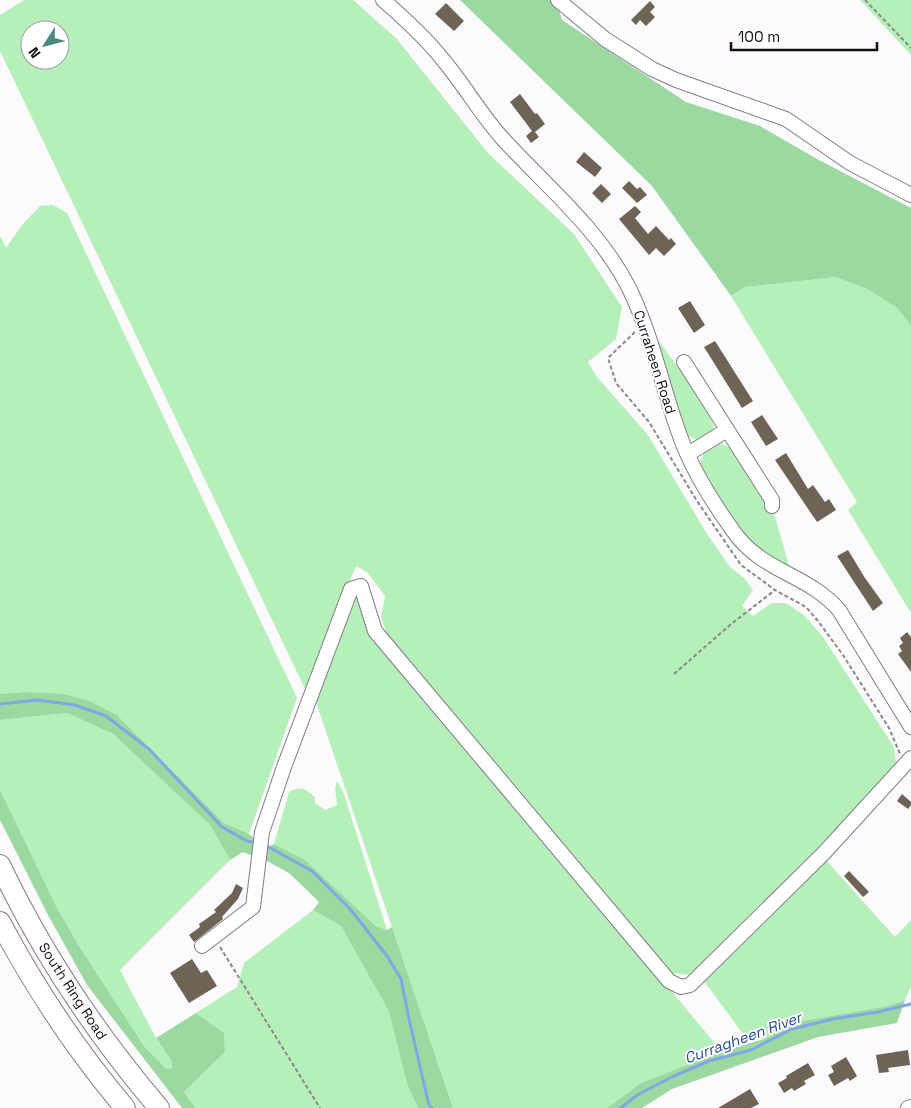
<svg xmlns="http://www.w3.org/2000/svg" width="911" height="1108" font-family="'Space Grotesk',sans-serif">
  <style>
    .green { fill: #b5efb9; fill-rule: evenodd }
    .forest { fill: #9cd9a1 }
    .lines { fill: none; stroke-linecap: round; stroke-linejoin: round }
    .stream { stroke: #81a6e4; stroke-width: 3 }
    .building { fill: #6d6456 }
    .minor-casing { stroke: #847a89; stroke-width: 16 }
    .highway-casing { stroke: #847a89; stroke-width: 22 }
    .path { stroke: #8b888c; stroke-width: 2; stroke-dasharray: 4 2.5; stroke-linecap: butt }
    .minor { stroke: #fff; stroke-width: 14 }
    .highway { stroke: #fff; stroke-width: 20 }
    .labels { text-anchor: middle; stroke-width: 4; stroke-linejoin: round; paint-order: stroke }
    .street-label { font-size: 14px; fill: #100c11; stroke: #fff }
    .water-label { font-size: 15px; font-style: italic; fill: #204a93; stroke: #fff }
  </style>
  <rect width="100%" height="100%" fill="#fcfafd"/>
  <path class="green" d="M 24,0 L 353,0 L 396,38 L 488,153 L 574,234 L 622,307 L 616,339 L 588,362 L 597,377 L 648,435 L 707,534 L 730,567 L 744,578 L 753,590 L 742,606 L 753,616 L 772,603 L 786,603 L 804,615 L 823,637 L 894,747 L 897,769 L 690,975 L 671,973 L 388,637 L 381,618 L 385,596 L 367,572 L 356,566 L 306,691 L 0,51 L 0,15 ZM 30,30 L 60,30 L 60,60 L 30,60 Z
    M 860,0 L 911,0 L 911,55 Z
    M 53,205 L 67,213 L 297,698 L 249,834 L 224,823 L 117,715 L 90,701 L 25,692 L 0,694 L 0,236 L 6,248 L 22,225 L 40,206 Z
    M 836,277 L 867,289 L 897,308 L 911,326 L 911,613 L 848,510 L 857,502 L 731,296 L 745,287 Z
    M 651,330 L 687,380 L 713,423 L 714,430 L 699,441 L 684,434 Z
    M 720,443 L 731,448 L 764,498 L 766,511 L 771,514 L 774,513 L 789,566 L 781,566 L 741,535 L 700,467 C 701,452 707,449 720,443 Z
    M 356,594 L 361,596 L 372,630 L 722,1052 L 641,1083 L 607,1108 L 453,1108 L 315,699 Z
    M 67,713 L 113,734 L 210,825 L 230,860 L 120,970 L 156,1038 L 171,1060 L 172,1068 L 166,1069 L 144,1046 L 79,946 L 56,906 L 17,826 L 0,790 L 0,720 Z
    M 337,781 L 344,794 L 387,930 L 376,926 L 305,860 L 274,844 L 289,792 C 300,785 306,789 315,797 L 315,803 L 325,810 L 337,805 L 335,788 Z
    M 825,859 L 895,937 L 911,920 L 911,986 L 905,1000 L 888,1006 L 796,1022 L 764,1039 L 746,1038 L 704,981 Z
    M 313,910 L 341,926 L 390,1011 L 407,1084 L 418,1108 L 196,1108 L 184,1092 L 225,1052 L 224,1033 L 196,1013 L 237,987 L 244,963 Z"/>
  <path class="forest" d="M 460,0 L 556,0 L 562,20 L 686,102 L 760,126 L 819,160 L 911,208 L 911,326 L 897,308 L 867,289 L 836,277 L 745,287 L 731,296 L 652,186 Z
    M 25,692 L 63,694 L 90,701 L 117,715 L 224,823 L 249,834 L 266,848 L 274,844 L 305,860 L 376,926 L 387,930 L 392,927 L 453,1108 L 418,1108 L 407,1084 L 389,1011 L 341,926 L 313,910 L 319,902 L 289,873 L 267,861 L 243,852 L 230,860 L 210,825 L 113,734 L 67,713 L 0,720 L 0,694 Z
    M 0,790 L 56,906 L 79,946 L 144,1046 L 166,1069 L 172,1068 L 171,1060 L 156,1038 L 196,1013 L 224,1033 L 225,1052 L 184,1092 L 196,1108 L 182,1108 L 87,985 L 48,915 L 0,820 Z
    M 905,1000 L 897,1023 L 818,1037 L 672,1089 L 642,1108 L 607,1108 L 641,1083 L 720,1052 L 764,1039 L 796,1022 L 888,1006 Z"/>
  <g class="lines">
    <path class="stream" d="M 0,704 L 37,700 L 75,705 L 106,716 L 149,749 L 222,827 L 247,841 L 257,843
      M 265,845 L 312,871 L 351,910 L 387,956 L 401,979 L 409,1019 L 429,1105 L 432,1108
      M 621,1108 L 637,1095 L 674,1076 L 709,1061 L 751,1050 L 792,1029 L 833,1019 L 878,1012 L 911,1004"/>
  </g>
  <path class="building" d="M 650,1 L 655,7 L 650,12 L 655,17 L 646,26 L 640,20 L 636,25 L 631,20 Z
    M 446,3 L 464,21 L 454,31 L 435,14 Z
    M 520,94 L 535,114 L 537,113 L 545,124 L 535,132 L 539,137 L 531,143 L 526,136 L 532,131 L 510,102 Z
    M 584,152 L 602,168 L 595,177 L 576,162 Z
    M 629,181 L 637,189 L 640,187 L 647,195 L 637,203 L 622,188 Z
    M 601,184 L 611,194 L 602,203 L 592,193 Z
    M 635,206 L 641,212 L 635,218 L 648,234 L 656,226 L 669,240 L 671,238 L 676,244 L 664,256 L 656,248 L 649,255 L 619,219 Z
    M 690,301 L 705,325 L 694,333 L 678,308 Z
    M 715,341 L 753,401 L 742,408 L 704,347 Z
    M 762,415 L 778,439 L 766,446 L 751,422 Z
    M 786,453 L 808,489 L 813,485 L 825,502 L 829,499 L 836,510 L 817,522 L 775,460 Z
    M 848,550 L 865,578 L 883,603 L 873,611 L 837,556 Z
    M 907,632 L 911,637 L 911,672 L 898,654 L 902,651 L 899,646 L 903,643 L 900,638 Z
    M 902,794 L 911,802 L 911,805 L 908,809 L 897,801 Z
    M 849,871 L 869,892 L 863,897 L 844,876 Z
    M 236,884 L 243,888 L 238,899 L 222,917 L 223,919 L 194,942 L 189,935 L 200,927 L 199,924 L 216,912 L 214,910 L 232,893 Z
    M 192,959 L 201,973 L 207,970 L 217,986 L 189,1003 L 170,973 Z
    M 908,1050 L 910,1065 L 888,1068 L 889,1072 L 879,1073 L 876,1055 Z
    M 846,1057 L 857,1076 L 850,1081 L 848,1078 L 834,1086 L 828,1075 L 834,1072 L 831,1066 Z
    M 808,1063 L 815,1075 L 804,1081 L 806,1084 L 794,1091 L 792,1088 L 784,1093 L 778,1083 L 787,1078 L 786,1076 Z
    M 750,1089 L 759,1104 L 751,1108 L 718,1108 Z"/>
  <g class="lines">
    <defs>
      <path id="minor" d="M 383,0 C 405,19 426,38 444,61 C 465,86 481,115 503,139 C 547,187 599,229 629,288 C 652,335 662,387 680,436 C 692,470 713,503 734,532 C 762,572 808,574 839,610 L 911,727
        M 558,0 L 605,39 L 652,69 L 676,80 L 786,119 L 850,163 L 911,195
        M 684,362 L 772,500 L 772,506
        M 688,454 L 727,430
        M 202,946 L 253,907 L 262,832 L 284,767 L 351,589 L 361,586 L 375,631 L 669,981 L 681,987 L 690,985 L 823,854 L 911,758
        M 908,1108 L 911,1107"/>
      <path id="highway" d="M 0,865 C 42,953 96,1034 159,1108
        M 0,922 C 35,988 77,1051 125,1108"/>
    </defs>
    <use href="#minor" class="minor-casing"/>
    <use href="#highway" class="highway-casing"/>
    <path class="path" d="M 865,0 L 911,48
      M 635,332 L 608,358 L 616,383 L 649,422 L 697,501 L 741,565 L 775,590 L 806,607 L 818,621 L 843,655 L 889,728 L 900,754
      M 674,674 L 730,625 L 775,590
      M 220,947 L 320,1108"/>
    <use href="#minor" class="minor"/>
    <use href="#highway" class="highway"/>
  </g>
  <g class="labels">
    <g class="street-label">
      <text transform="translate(655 362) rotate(72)" y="5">Curraheen Road</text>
      <text transform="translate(73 991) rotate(57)" y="5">South Ring Road</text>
    </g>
    <g class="water-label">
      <text transform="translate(743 1038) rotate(-20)" y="5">Curragheen River</text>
    </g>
  </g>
  <g transform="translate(45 45) rotate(234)"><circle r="24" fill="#ffffff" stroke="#9f9ea0"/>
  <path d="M0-4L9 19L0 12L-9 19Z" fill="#488b7e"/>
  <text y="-8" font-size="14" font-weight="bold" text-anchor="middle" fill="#100c11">N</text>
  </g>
  <path d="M731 42v8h146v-8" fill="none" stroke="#100c11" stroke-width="2.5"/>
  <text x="738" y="42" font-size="15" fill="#100c11" stroke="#ffffff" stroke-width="4" paint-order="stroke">100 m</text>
</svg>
